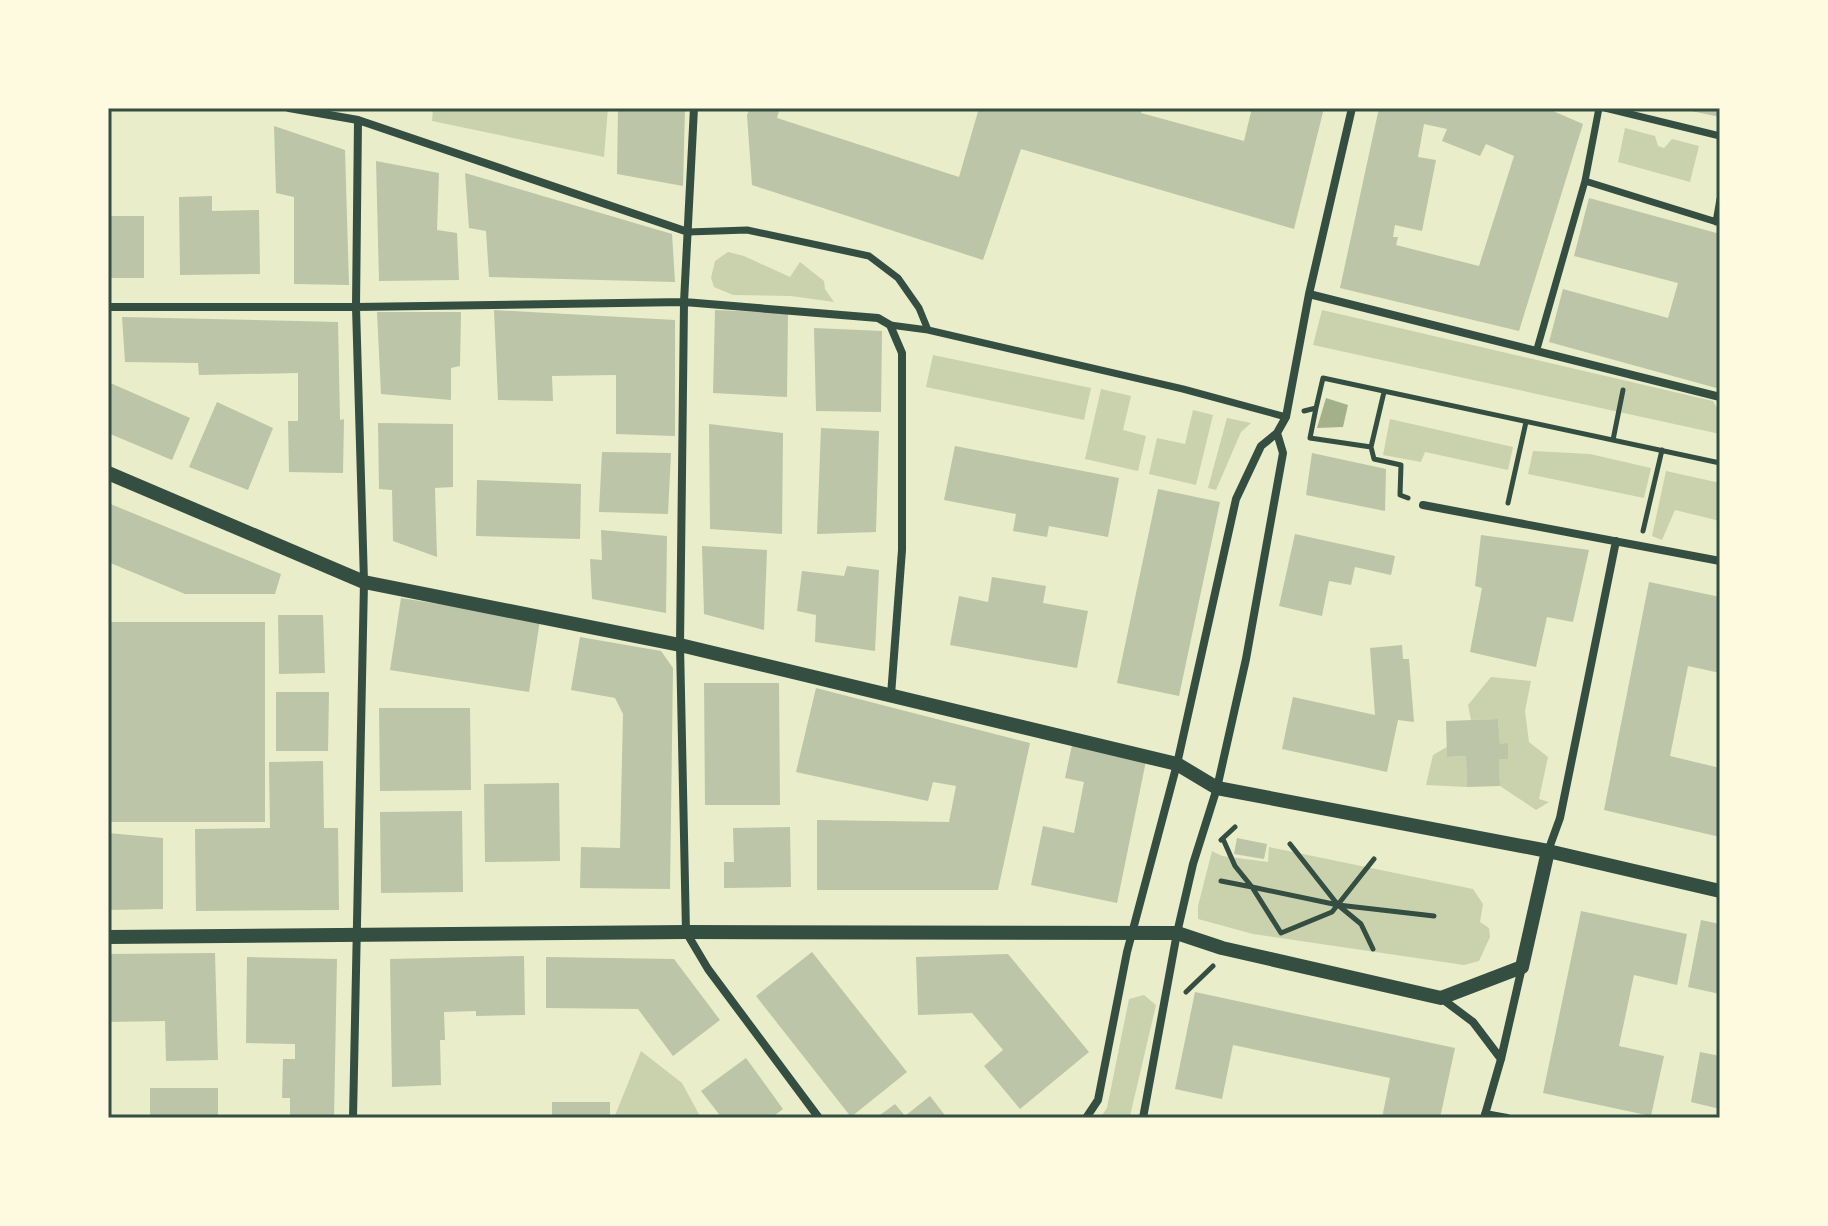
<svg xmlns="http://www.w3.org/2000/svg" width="1828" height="1226" font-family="'Public Sans',sans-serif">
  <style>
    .green { fill: #cad2ad }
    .water { fill: #a3b18a }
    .building { fill: #bcc5a7; fill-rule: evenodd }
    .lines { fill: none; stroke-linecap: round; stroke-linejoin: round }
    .path { stroke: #344e41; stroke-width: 5 }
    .pedestrian { stroke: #344e41; stroke-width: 7 }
    .minor { stroke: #344e41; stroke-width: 8 }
    .tertiary { stroke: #344e41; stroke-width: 14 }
    .neatline { fill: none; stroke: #344e41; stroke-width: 3 }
  </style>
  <rect width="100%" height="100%" fill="#e9edc9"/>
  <path class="green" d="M 433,108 L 608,108 L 604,157 L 432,121 Z
    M 1625,128 L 1655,136 L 1658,146 L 1664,148 L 1672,139 L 1699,146 L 1690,182 L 1618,162 Z
    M 728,252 L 744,256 L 790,277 L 800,262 L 824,281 L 825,289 L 834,302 L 791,296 L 733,295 L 714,287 L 711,278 L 715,261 Z
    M 1322,310 L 1713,401 L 1720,414 L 1720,434 L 1313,345 Z
    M 933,355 L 1091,388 L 1084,420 L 926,387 Z
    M 1101,389 L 1131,396 L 1123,430 L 1146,436 L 1138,471 L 1085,459 Z
    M 1193,410 L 1213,415 L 1196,485 L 1149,474 L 1157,438 L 1185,444 Z
    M 1227,418 L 1251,423 L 1241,432 L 1216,490 L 1208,488 Z
    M 1390,419 L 1513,447 L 1508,470 L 1425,452 L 1421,462 L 1383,455 Z
    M 1533,451 L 1590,454 L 1651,468 L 1644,498 L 1528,474 Z
    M 1666,471 L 1720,483 L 1720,521 L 1675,510 L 1662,540 L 1652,536 Z
    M 1491,677 L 1531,681 L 1525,711 L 1529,742 L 1548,757 L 1539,799 L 1549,802 L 1536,810 L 1500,786 L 1499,759 L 1508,759 L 1508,744 L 1500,744 L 1498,719 L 1471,720 L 1468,705 Z
    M 1447,747 L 1448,757 L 1466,756 L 1467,787 L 1426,785 L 1433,755 Z
    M 1269,847 L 1473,889 L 1483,904 L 1480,922 L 1489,928 L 1490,937 L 1479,961 L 1464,965 L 1253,934 L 1198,919 L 1198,906 L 1212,851 L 1222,856 L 1268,862 Z
    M 1144,995 L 1156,1005 L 1130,1116 L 1128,1118 L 1100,1118 L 1107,1108 L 1129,999 Z
    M 641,1051 L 682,1083 L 701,1118 L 614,1118 Z"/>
  <path class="water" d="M 1326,398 L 1348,405 L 1343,427 L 1317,428 Z"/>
  <path class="building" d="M 618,108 L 685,108 L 683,186 L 617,174 Z
    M 750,108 L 780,108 L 777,118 L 959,177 L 979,108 L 1067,108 L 1077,111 L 1078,108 L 1142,108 L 1141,113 L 1244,141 L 1252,108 L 1324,108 L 1294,229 L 1021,149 L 983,260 L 752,185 L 747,115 Z
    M 1379,108 L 1546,108 L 1583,124 L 1519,331 L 1340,288 ZM 1424,124 L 1447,129 L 1442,141 L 1480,156 L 1486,144 L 1514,156 L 1479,266 L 1396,245 L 1398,237 L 1393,237 L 1395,225 L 1422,231 L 1436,160 L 1418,157 Z
    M 1682,108 L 1720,108 L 1720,117 L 1682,109 Z
    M 274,126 L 345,150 L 349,285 L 294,284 L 294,197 L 276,193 Z
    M 376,161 L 439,173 L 437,230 L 457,233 L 459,280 L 379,281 Z
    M 465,173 L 672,234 L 675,282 L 489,277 L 486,231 L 469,228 Z
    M 212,196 L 212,211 L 259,210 L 260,274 L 180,275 L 179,197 Z
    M 1589,198 L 1720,234 L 1720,389 L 1549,342 L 1563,289 L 1668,318 L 1678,283 L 1574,256 Z
    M 108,216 L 144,216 L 144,278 L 108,278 Z
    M 494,310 L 675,320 L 675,436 L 616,434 L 616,375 L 552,376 L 553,401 L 498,400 Z
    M 715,310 L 788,313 L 787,397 L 713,393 Z
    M 377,312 L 461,312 L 460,366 L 451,368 L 451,400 L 381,394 Z
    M 122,317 L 338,322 L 340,420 L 344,419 L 343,473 L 289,472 L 288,421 L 298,421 L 298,373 L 199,375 L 198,363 L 125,362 Z
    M 814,328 L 882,331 L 881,412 L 816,411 Z
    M 108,382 L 190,418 L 172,460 L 108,433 Z
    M 217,402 L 273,428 L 248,490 L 189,467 Z
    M 378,423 L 453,424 L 453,487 L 435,488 L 437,557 L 393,541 L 392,490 L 379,489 Z
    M 709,424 L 783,433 L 782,534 L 710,529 Z
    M 821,428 L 879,431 L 876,532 L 817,534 Z
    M 955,446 L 1119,478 L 1108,537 L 1049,526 L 1047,537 L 1013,531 L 1016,514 L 944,500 Z
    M 602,452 L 671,453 L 668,514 L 599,512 Z
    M 1312,453 L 1386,469 L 1385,511 L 1306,495 Z
    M 477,480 L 581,484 L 580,539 L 476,536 Z
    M 1158,489 L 1220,502 L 1179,696 L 1117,683 Z
    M 108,503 L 281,574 L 275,594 L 185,594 L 108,562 Z
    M 601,530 L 667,536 L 666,613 L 592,599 L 590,559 L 602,560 Z
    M 1295,534 L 1395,556 L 1391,575 L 1355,567 L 1351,585 L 1329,581 L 1322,616 L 1279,606 Z
    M 1481,535 L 1589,550 L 1573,622 L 1547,617 L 1536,667 L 1470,652 L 1482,588 L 1475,586 Z
    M 702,546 L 767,550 L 764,630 L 704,614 Z
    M 847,566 L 879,570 L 875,651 L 815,642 L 816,615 L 797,611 L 802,571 L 844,576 Z
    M 992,577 L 1046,586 L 1043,603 L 1088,611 L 1077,668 L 950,645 L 959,596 L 988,602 Z
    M 1649,582 L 1720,597 L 1720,673 L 1688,666 L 1670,756 L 1720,768 L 1720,837 L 1604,810 Z
    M 401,598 L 540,620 L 529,692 L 390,670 Z
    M 278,615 L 323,615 L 325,673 L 279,674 Z
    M 109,622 L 265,622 L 265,822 L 110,822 Z
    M 580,637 L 661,651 L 673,668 L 670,889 L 580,888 L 581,847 L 620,848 L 623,714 L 615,698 L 571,690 Z
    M 1402,645 L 1403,659 L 1409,659 L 1414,722 L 1398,720 L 1387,772 L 1282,749 L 1293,697 L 1375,715 L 1370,648 Z
    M 704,683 L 779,683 L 780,805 L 705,805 Z
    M 816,688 L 1030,743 L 998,890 L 817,890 L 817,820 L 949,822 L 956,786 L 933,782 L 928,801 L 796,772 Z
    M 276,692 L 329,692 L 328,751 L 276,751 Z
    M 379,708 L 470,708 L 471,790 L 380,791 Z
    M 1498,719 L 1500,744 L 1508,743 L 1508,759 L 1499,759 L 1500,786 L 1467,787 L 1466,756 L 1447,757 L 1446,721 Z
    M 1072,745 L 1146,761 L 1117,903 L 1031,885 L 1043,826 L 1074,833 L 1084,782 L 1065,778 Z
    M 323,761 L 324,828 L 338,828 L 339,910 L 196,911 L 195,829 L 270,828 L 269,762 Z
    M 559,783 L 560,861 L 485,862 L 484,784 Z
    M 462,811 L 463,892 L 381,893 L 380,812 Z
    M 790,827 L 791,887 L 724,888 L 724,862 L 734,862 L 733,828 Z
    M 108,833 L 163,838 L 163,909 L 108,910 Z
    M 1237,838 L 1267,844 L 1264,859 L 1234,854 Z
    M 1581,911 L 1687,934 L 1677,985 L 1634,975 L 1619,1046 L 1664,1056 L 1651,1116 L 1543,1093 Z
    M 1701,920 L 1720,924 L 1720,994 L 1688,987 Z
    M 812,952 L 907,1072 L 851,1117 L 756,996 Z
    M 215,953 L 218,1060 L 166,1061 L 165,1021 L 108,1022 L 108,954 Z
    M 1008,954 L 1089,1052 L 1020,1109 L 984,1066 L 1003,1050 L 972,1013 L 918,1015 L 916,957 Z
    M 524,956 L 525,1015 L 476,1016 L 476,1011 L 444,1012 L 445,1040 L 440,1040 L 441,1085 L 392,1087 L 390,959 Z
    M 247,957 L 337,959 L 334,1118 L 290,1118 L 290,1098 L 282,1098 L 283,1059 L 295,1059 L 295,1044 L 246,1043 Z
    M 546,957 L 674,959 L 720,1020 L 673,1056 L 638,1009 L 546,1008 Z
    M 1195,992 L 1455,1048 L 1440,1118 L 1382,1118 L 1390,1078 L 1233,1045 L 1222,1099 L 1175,1089 Z
    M 1700,1052 L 1720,1056 L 1720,1109 L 1691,1102 Z
    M 746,1058 L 783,1109 L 771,1118 L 722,1118 L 701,1091 Z
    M 150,1088 L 218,1088 L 218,1118 L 150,1118 Z
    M 930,1096 L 947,1118 L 876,1118 L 895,1104 L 905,1116 Z
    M 552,1102 L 610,1102 L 610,1118 L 552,1118 Z"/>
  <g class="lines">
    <path class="path" d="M 1316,408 L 1323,378 L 1720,463
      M 1304,411 L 1316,408 L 1310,438 L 1371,447 L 1374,459 L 1401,465 L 1400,495 L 1408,498
      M 1613,440 L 1623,390
      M 1371,447 L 1384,392
      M 1508,503 L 1526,422
      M 1643,531 L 1662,450
      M 1223,839 L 1235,866 L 1252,887 L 1338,905 L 1434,916
      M 1221,840 L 1235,827
      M 1290,844 L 1338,905 L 1361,924 L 1373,949
      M 1221,881 L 1252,887 L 1281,933 L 1332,912 L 1374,859
      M 1186,992 L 1213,966"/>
    <path class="pedestrian" d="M 1605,108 L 1720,136
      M 1585,181 L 1720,223
      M 1716,222 L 1720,199
      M 688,232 L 747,230 L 869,256 L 898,278 L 919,308 L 928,330 L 1183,389 L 1286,417
      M 890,325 L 928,330
      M 1537,349 L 1585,181 L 1599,108"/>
    <path class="minor" d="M 289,108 L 358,120 L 688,232
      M 694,108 L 684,302 L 680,645 L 686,932 L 708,969 L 819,1118
      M 1309,294 L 1720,397
      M 108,307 L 356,307 L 684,302 L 878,318 L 890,325 L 902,353 L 902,550 L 891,695
      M 1423,505 L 1720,561
      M 1548,851 L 1560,818 L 1616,541
      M 1441,998 L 1473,1022 L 1501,1059
      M 1485,1114 L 1507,1118
      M 353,1118 L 364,582 L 356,307 L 358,120
      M 1086,1118 L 1098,1100 L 1127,952 L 1177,764 L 1236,499 L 1261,446 L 1277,433 L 1286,417 L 1309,294 L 1352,108
      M 1143,1118 L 1177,933 L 1193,864 L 1217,788 L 1246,659 L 1283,453 L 1277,433
      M 1484,1118 L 1501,1059 L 1522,967"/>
    <path class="tertiary" d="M 108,473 L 364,582 L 680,645 L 1177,764 L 1217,788 L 1548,851 L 1522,967 L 1441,998 L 1222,948 L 1177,933 L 686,932 L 108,937
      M 1548,851 L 1720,891"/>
  </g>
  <rect width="1828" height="1226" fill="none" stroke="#fefae0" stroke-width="220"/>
  <rect x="110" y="110" width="1608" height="1006" class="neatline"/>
</svg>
